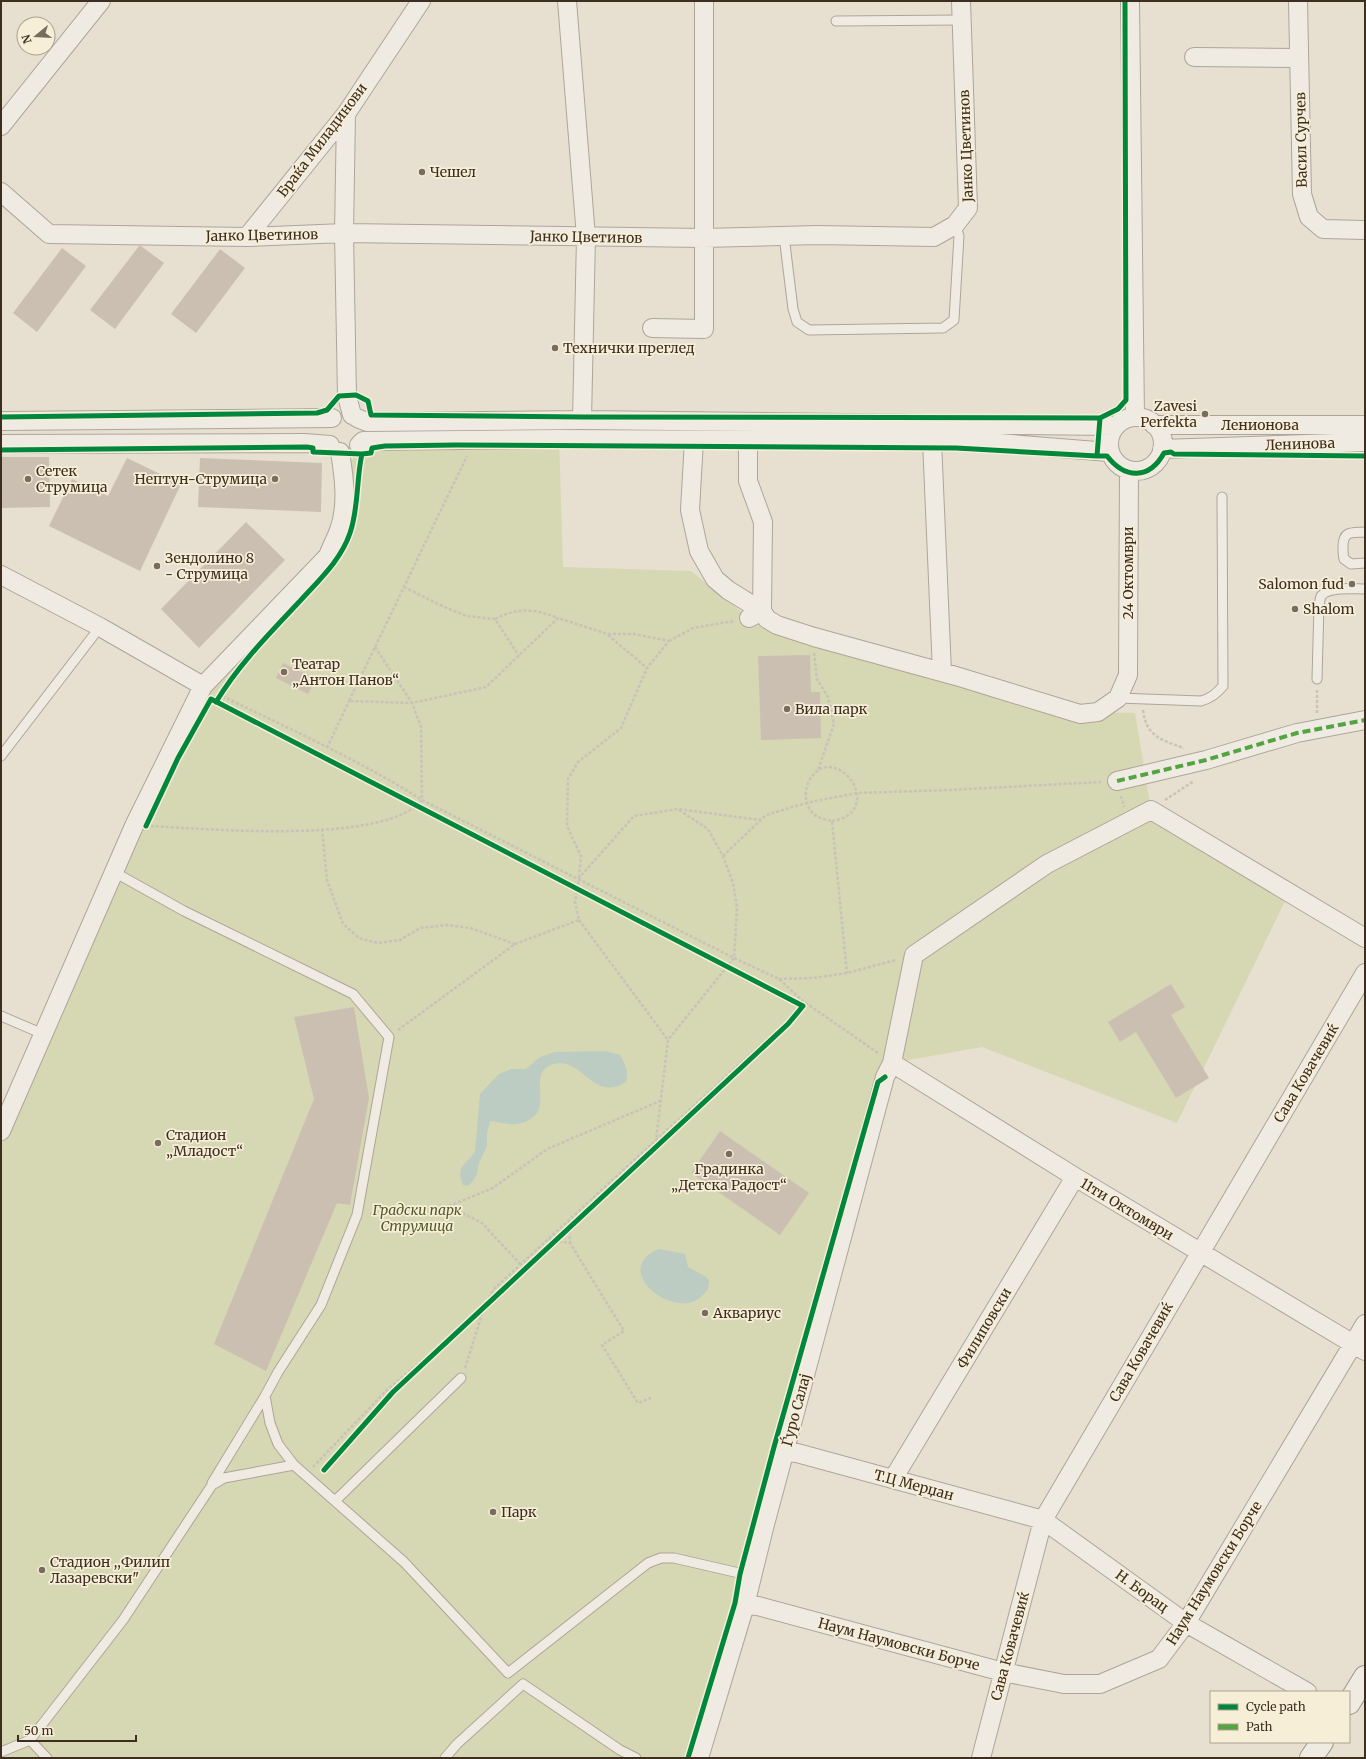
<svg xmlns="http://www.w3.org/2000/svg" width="1366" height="1759" font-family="Merriweather,serif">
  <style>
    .green { fill: #d6d7b3 }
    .water { fill: #bcccc2 }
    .building { fill: #cbbfb2 }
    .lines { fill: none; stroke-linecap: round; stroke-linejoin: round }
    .lane-casing { stroke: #ada599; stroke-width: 11 }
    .street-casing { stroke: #ada599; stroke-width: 20 }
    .secondary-casing { stroke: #9c958a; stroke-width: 24 }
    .path { stroke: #c8c2b9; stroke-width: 2.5; stroke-dasharray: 3 2; stroke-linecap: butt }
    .lane { stroke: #efebe3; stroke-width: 9 }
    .street { stroke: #efebe3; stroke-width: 18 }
    .secondary { stroke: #efebe3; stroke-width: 22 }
    .quiet { stroke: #54a441; stroke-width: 4; stroke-dasharray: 8 4; stroke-linecap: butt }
    .cycleway-casing { stroke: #f7eed8; stroke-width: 8 }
    .cycleway { stroke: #00873e; stroke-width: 5 }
    .poi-dot { fill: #786c5e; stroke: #f7eed8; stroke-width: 1.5 }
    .labels { text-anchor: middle; stroke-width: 3.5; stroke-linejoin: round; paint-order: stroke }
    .street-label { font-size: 14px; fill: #3d2e20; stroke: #f7eed8 }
    .poi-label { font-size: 14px; fill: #3d2e20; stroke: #f7eed8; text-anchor: start }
    .park-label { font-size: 14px; font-style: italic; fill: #4d5a26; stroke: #f7eed8 }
  </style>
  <rect width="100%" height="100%" fill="#e7e0d1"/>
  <path class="green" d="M 559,439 L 563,567 L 691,571 L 749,618 L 1098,712 L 1135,713 L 1151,810 L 1289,893 L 1177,1123 L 982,1047 L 892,1063 L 745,1605 L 690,1758 L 1,1758 L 1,1131 L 203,686 L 328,556 L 344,474 L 363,441 Z"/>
  <path class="water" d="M 605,1051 L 620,1055 C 625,1064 629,1071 626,1082 C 593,1103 583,1057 554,1064 C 526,1071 552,1105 532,1118 C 526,1122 519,1125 511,1124 C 504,1124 497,1122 490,1121 L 487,1133 L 487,1146 L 479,1163 L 477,1174 L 473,1181 L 468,1186 L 463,1185 L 460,1177 L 461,1168 L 475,1152 L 480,1094 L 499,1074 L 511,1069 L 526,1069 L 540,1057 L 555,1052 Z
    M 659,1249 L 685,1254 L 688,1267 L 703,1275 L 709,1280 L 708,1289 C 704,1294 699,1300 692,1302 C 661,1311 614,1267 659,1249 Z"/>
  <path class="building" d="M 139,246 L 141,246 L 164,263 L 115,329 L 90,310 Z
    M 62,248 L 86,266 L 37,332 L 13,313 Z
    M 220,249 L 245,268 L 196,333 L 171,314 Z
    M 1,457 L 49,457 L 50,507 L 1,508 Z
    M 127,458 L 181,484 L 140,571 L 49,526 L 72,479 L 108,496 Z
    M 200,458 L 322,463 L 321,512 L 198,507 Z
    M 246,522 L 285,560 L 199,648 L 161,609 Z
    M 810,655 L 811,692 L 820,692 L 821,738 L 761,740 L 758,656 Z
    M 283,663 L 316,679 L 308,694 L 276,678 Z
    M 1171,984 L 1185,1007 L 1171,1015 L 1209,1078 L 1176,1098 L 1136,1032 L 1120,1042 L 1108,1022 Z
    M 354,1007 L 369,1098 L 350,1205 L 337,1203 L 266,1371 L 214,1344 L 314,1099 L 294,1017 Z
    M 720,1131 L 809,1193 L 780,1235 L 691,1173 Z"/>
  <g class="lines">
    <defs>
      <path id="lane" d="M 836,21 L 961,20
        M 784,236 L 793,309 L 797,322 L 809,330 L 943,328 L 954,320 L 959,236 L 955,225
        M 1365,532 C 1352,533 1343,530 1343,547 C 1343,551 1343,555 1344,559 L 1351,564 L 1365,563
        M 1317,679 L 1319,605 C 1320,602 1320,598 1321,596 C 1328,586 1354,589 1365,589
        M 1118,698 L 1201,701 C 1211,698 1216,694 1223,686 L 1222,497
        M 1,756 L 100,627
        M 114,872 L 184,911 L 353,994 L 389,1037 L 357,1215 L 321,1305 L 278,1372 L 265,1396 L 270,1423 L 278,1444 L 294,1465 L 404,1562 L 508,1673 L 648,1563 L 661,1558 L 674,1558 L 752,1576
        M 1,1016 L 43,1034
        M 212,1483 L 265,1396
        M 336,1500 L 461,1378
        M 30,1740 L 47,1758
        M 1,1752 L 30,1740 L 123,1620 L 212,1485 L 224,1478 L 294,1465
        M 445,1758 L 457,1744 L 523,1684 L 620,1750 L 636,1758"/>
      <path id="street" d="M 567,1 L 586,237 L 582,420
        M 1130,1 L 1135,417
        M 1298,1 L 1302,194 L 1309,217 L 1323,229 L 1365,230
        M 1194,57 L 1299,58
        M 346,114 L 344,233 L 347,396 L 352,415
        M 1,126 L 101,1
        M 1,192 L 49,234 L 247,237 L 344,233 L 703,238 L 817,235 L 934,237 L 955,225 L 968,208 L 961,1
        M 247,237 L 346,114 L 421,1
        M 652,328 L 704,329 L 704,1
        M1109 444a27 27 0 1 1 54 0a27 27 0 1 1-54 0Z
        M 357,418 L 367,422 L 582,420 L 1115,426
        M 1,421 L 332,418
        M 1154,425 L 1365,425
        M 694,440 L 690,510 L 699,551 L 715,579 L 728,590 L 762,611 L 749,618
        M 748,440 L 748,481 L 763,522 L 762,611 L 767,619 L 777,625 L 814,637 L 956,676 L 1080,714 L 1098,712 L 1118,698 L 1128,675 L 1129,471
        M 932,441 L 942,672
        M 1,444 L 305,443 L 330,445
        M 359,445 L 363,441 L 559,439 L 974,441 L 1109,452
        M 1162,449 L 1365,442
        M 1,575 L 100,627 L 203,686
        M 1117,781 L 1206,760 L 1297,733 L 1365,720
        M 892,1063 L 1075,1177 L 1365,1351
        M 1,1131 L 134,826 L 203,686 L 328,556 C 331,547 336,539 339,530 C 348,506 344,476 340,452
        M 785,1452 L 797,1453 L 1043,1520 L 1186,1623 L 1307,1692
        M 893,1479 L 1075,1177
        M 745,1605 L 758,1606 L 1003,1672 L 1064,1684 L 1100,1684 L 1159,1659 L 1186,1623 L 1365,1324
        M 699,1758 L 745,1605 L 764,1528 L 885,1077 L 892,1063 L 914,955 L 1047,864 L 1151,810 L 1365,938
        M 981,1758 L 1043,1520 L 1365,973"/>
      <path id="secondary" d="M 1349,1703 L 1365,1677
        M 1311,1758 L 1322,1742"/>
    </defs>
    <use href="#lane" class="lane-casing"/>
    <use href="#street" class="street-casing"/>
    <use href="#secondary" class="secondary-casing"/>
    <path class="path" d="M 404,587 L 444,607 L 467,616 L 495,619 L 519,656
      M 495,619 C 517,607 536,609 558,618
      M 608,635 L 647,668
      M 669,641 L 693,628 L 734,621
      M 375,647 L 412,703 L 486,687 L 558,618 L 608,634 L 634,634 L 669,641 L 647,668 L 621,728 L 578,762 L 568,779 L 567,826 L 581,856 L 579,878
      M 814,653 L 817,679 L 828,697 L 834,724 L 818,770
      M 1317,690 L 1317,713
      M 218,694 C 287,728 358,759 422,800 L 734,958 L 668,1040 L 656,1140 L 786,1022 L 803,1001
      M 1143,710 C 1146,736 1161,740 1184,748
      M 327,748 L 349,701
      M 1121,796 L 1124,807
      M 1165,800 L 1194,781
      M 679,810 L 708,829 L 723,856 L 733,883 L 737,908 L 734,958 L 779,979 L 803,1001 L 878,1053
      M 832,821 C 837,820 843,819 847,816 C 878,795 830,742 809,781 C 803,793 805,810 818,817 C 822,819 828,820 832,821 L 847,973
      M 151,826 C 209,829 385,845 422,800 L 421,727 L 412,703 L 349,701 L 467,456
      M 322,829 L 327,880 L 343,924 L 359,938 L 378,943 L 400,940 L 420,928 L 447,925 L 470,928 L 515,944
      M 723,856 L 766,815 L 806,803 L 857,793 L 950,790 L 1101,782
      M 579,920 L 668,1040
      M 779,979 L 813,978 L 847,973 L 896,960
      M 398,1030 L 515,944 L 579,920 L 575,903 L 579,878 L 634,816 L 678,809 L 760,820
      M 449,1206 L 493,1188 L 547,1149 L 660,1101
      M 370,1214 L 449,1206 L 482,1223 L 521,1265
      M 569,1221 L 570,1243
      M 549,1240 L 570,1243 L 624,1331 L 602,1345 L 638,1403 L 653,1397
      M 465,1368 L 484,1308
      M 313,1467 L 386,1391 L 484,1308 L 494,1289 L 656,1140"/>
    <use href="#lane" class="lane"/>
    <use href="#street" class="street"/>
    <use href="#secondary" class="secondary"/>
    <path class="quiet" d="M 1117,781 L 1206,760 L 1297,733 L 1365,720"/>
    <defs>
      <path id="cycleway" d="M 1,417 L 317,413 L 327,410 L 339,396 L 356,395 L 368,401 L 371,415 L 582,417 L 1100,418 L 1118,409 L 1126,400 L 1125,1
        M 1,450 L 307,447 L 313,448 L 313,452 L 362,454
        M 1097,456 L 1107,456 C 1125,479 1149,480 1164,453 L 1171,452 L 1174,454 L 1365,456
        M 216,702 C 239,664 270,633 300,601 C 319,580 341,560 350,533 C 359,507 356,480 362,454 L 371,453 L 372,448 L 385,446 L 456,445 L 956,448 L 1097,456 L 1100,418
        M 146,826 L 178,758 L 211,699 L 803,1006 L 788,1024 L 393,1392 L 324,1470
        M 688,1758 L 735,1603 L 740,1574 L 774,1447 L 878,1082 L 885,1077"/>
    </defs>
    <use href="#cycleway" class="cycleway-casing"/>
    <use href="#cycleway" class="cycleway"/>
  </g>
  <g class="poi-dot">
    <circle cx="422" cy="172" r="4"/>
    <circle cx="555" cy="348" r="4"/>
    <circle cx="1205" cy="414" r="4"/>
    <circle cx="28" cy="479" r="4"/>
    <circle cx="275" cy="479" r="4"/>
    <circle cx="157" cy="566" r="4"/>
    <circle cx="1352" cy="584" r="4"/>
    <circle cx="1295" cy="609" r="4"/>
    <circle cx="284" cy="672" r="4"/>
    <circle cx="787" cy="709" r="4"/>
    <circle cx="158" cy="1143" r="4"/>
    <circle cx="729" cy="1154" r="4"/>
    <circle cx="705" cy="1313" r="4"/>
    <circle cx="493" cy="1512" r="4"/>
    <circle cx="42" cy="1570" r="4"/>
  </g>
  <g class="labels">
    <g class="street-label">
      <text transform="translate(322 140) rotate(-53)" y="5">Браќа Миладинови</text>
      <text transform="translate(1301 140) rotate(-91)" y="5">Васил Сурчев</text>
      <text transform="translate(966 146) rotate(-92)" y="5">Јанко Цветинов</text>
      <text transform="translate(262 235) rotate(-1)" y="5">Јанко Цветинов</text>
      <text transform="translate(586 237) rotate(1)" y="5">Јанко Цветинов</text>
      <text x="1260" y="430">Ленионова</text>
      <text transform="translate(1300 444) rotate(-2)" y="5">Ленинова</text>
      <text transform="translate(1128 573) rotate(-90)" y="5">24 Октомври</text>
      <text transform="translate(1306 1073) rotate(-59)" y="5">Сава Ковачевиќ</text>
      <text transform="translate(1127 1209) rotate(31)" y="5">11ти Октомври</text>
      <text transform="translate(984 1328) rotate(-59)" y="5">Филиповски</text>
      <text transform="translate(1141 1352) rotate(-60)" y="5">Сава Ковачевиќ</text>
      <text transform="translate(796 1410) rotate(-75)" y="5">Ѓуро Салај</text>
      <text transform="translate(914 1485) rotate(15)" y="5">Т.Ц Мерџан</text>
      <text transform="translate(1214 1573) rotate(-58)" y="5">Наум Наумовски Борче</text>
      <text transform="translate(1142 1591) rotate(36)" y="5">Н. Борац</text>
      <text transform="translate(899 1644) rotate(15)" y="5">Наум Наумовски Борче</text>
      <text transform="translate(1010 1646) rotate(-75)" y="5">Сава Ковачевиќ</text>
    </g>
    <g class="poi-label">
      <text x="430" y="177">Чешел</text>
      <text x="563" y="353">Технички преглед</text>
      <text x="1197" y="411" text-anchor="end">Zavesi<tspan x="1197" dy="16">Perfekta</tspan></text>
      <text x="36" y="476">Сетек<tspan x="36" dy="16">Струмица</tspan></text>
      <text x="267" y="484" text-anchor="end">Нептун-Струмица</text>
      <text x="165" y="563">Зендолино 8<tspan x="165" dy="16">- Струмица</tspan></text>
      <text x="1344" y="589" text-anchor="end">Salomon fud</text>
      <text x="1303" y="614">Shalom</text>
      <text x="292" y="669">Театар<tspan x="292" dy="16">„Антон Панов“</tspan></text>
      <text x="795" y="714">Вила парк</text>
      <text x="166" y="1140">Стадион<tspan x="166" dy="16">„Младост“</tspan></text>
      <text x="729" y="1174" text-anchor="middle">Градинка<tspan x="729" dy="16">„Детска Радост“</tspan></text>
      <text x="713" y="1318">Аквариус</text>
      <text x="501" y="1517">Парк</text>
      <text x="50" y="1567">Стадион ,,Филип<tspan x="50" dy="16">Лазаревски"</tspan></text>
    </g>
    <g class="park-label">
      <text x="417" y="1215">Градски парк<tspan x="417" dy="16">Струмица</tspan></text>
    </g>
  </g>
  <rect width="1366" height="1759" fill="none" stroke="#3d2e20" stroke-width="4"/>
  <rect x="1210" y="1691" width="140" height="52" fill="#f7eed8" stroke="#ada18e"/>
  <rect x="1218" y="1704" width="20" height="6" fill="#00873e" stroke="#ada18e"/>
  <text x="1246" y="1711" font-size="12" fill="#3d2e20">Cycle path</text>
  <rect x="1218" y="1724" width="20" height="6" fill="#54a441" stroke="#ada18e"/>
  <text x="1246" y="1731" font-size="12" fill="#3d2e20">Path</text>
  <g transform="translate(36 36) rotate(252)"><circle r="19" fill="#f7eed8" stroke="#ada18e"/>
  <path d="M0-3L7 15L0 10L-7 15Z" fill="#786c5e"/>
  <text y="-6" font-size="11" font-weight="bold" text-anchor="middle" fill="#3d2e20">N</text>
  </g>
  <path d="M18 1735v6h118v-6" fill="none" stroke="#3d2e20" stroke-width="2"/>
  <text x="24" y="1735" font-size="12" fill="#3d2e20" stroke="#f7eed8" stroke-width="3" paint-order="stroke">50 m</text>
</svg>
